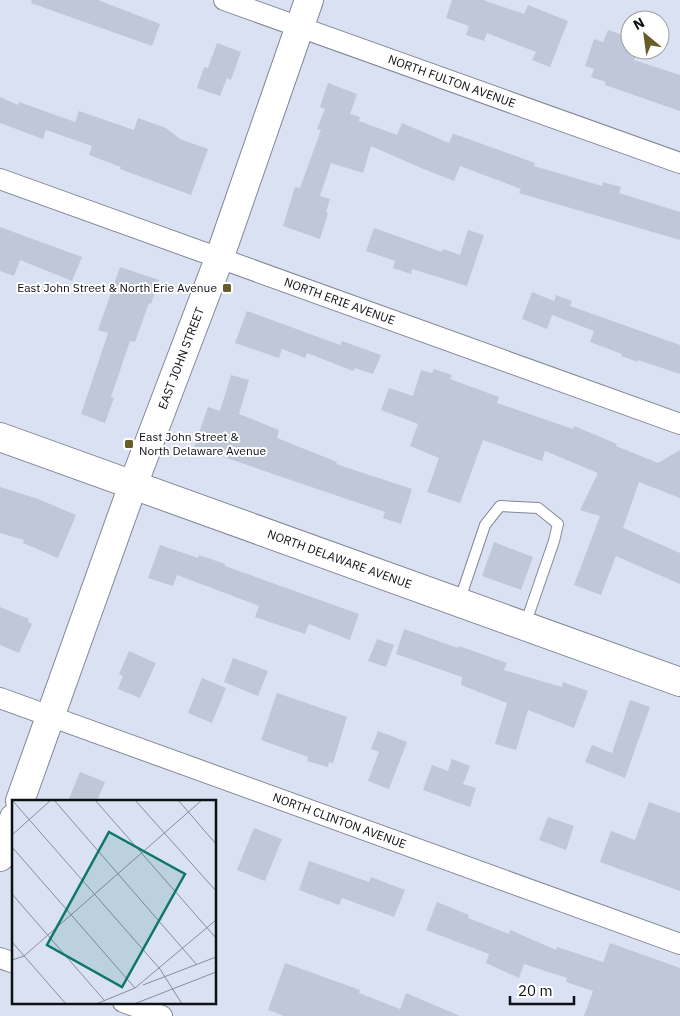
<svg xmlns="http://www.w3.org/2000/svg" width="680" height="1016" font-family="'IBM Plex Sans',sans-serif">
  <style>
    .building { fill: #c0c7d8 }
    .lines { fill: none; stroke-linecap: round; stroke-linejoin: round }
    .lane-casing { stroke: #828897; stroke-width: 12 }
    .street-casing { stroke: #828897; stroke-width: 22 }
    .secondary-casing { stroke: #828897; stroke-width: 30 }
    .lane { stroke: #fff; stroke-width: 10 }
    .street { stroke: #fff; stroke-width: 20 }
    .secondary { stroke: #fff; stroke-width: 28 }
    .poi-dot { fill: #675d29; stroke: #fff; stroke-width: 2 }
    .labels { text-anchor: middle; stroke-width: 4; stroke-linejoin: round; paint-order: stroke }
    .street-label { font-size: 12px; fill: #0d1015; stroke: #fff }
    .poi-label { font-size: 12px; fill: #0d1015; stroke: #fff; text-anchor: end }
    .inset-road { fill: none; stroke: #888d9a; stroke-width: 1 }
    .view { fill: #0f766e; fill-opacity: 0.15; stroke: #0f766e; stroke-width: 2.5 }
    .inset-edge { fill: none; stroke: #0d1015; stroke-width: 2.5 }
  </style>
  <rect width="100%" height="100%" fill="#dae1f2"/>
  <path class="building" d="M 32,0 L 98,0 L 160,24 L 152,46 L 31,3 Z
    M 452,0 L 483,0 L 524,14 L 528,5 L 568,21 L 550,67 L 532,60 L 536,52 L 487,33 L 484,41 L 466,35 L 469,26 L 446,18 Z
    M 608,30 L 629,37 L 624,49 L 637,53 L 634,60 L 680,75 L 680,111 L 605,85 L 606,82 L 591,77 L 594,69 L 585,66 L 594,39 L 603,42 Z
    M 217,43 L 241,52 L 231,80 L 227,78 L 220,96 L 197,88 L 204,67 L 208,68 Z
    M 328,83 L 357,94 L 350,114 L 360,117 L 359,121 L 397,135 L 402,123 L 449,143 L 453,134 L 460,136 L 535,163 L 534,166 L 602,186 L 603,182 L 621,187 L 619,193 L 680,212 L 680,240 L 519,193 L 521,189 L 460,166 L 454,181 L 421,168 L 371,146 L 363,173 L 331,163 L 320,196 L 330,199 L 326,212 L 328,213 L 320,239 L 283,226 L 295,187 L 300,188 L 321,130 L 317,129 L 325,109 L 320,107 Z
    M 0,97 L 18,105 L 19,102 L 75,122 L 79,111 L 134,130 L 138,118 L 166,128 L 180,139 L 208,149 L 191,195 L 120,169 L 121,167 L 89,155 L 92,146 L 46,130 L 43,139 L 0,123 Z
    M 0,227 L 82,257 L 72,281 L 20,260 L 14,276 L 0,271 Z
    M 374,228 L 442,252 L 443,249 L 460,255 L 468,230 L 484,235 L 467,286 L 412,269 L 411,274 L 393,268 L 395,261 L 366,251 Z
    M 120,267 L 159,280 L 151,304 L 149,303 L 135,342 L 130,341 L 111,397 L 114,398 L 105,423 L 81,414 L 108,333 L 98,330 Z
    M 532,292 L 554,301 L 556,295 L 572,301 L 570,306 L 680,345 L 680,374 L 638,360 L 638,362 L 621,356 L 622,354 L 590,342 L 594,331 L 552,315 L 547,329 L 522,319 Z
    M 247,311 L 340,345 L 342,341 L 381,355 L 373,374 L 355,368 L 353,371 L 307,353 L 305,358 L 282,349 L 279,358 L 235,343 Z
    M 434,369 L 452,375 L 450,379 L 499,397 L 497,403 L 573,429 L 574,426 L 617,444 L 616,446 L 658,463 L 680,450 L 680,498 L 639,482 L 623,528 L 680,553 L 680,584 L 616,556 L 601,595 L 574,585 L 600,516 L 580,510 L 598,473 L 545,451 L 542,461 L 483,440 L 460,503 L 427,492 L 439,458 L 410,446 L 418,424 L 381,410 L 389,388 L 413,396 L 421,370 L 432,373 Z
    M 231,375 L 249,380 L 239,414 L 279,430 L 277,438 L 337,462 L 336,464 L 412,489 L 401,524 L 383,518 L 385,512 L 194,447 L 208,407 L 220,411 Z
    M 0,487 L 38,499 L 76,515 L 58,558 L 23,543 L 24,540 L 0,533 Z
    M 494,542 L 533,557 L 521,590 L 482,576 Z
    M 160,545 L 198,558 L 199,555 L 225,564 L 225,566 L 359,614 L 350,640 L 309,624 L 305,634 L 255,617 L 259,606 L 177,575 L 173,586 L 148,578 Z
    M 0,607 L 29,619 L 28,622 L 32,624 L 19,653 L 0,645 Z
    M 404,629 L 458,648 L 459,646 L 507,663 L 504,670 L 562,687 L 563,682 L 588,691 L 574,728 L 528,710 L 516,750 L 495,744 L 507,703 L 461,685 L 462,677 L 396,654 Z
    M 377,639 L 394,645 L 386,667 L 368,661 Z
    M 129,651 L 156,663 L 140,698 L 118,689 L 123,676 L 119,674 Z
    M 233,658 L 268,671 L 258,696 L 224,682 Z
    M 202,678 L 226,688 L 212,723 L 188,713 Z
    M 277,693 L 347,717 L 333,763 L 329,762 L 328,767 L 307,761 L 308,757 L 261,740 Z
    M 630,700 L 650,707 L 625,778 L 585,762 L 592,745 L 612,753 Z
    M 378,731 L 407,742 L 389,789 L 368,781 L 379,752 L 371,749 Z
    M 452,759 L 470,766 L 463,784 L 476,788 L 470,807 L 423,790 L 432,765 L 448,771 Z
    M 80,772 L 105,782 L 97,801 L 68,801 Z
    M 649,802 L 680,813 L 680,891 L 600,862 L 611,831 L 635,840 Z
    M 548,817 L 574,826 L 566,850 L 539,840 Z
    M 254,828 L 282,839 L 265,881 L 237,870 Z
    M 309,861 L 369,882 L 371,877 L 405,890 L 394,917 L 342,898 L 339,905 L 299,890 Z
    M 437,902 L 469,915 L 468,918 L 509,934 L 510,930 L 556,950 L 557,947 L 603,962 L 610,943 L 680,968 L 680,1016 L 584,1016 L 593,991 L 566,982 L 567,978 L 524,964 L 519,978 L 486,963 L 489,954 L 426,930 Z
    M 285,963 L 360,990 L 359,993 L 400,1009 L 406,993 L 460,1016 L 284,1016 L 268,1010 Z"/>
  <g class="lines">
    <defs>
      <path id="lane" d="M 459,602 L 485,525 L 500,506 L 538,508 L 558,524 L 554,541 L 525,625"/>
      <g id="street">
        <path id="s1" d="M 224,0 L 680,163"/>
        <path id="s2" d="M 0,179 L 680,424"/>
        <path id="s3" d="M 0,698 L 680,944"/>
        <path d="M 0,958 L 14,963"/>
        <path d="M 123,1002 L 162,1016"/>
      </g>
      <g id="secondary">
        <path id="s4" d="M 0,437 L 680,682"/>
        <path id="s5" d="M 20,801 L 133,485 L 219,259 L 309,0"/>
        <path d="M 0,857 L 14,818"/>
      </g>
    </defs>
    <use href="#lane" class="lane-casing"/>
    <use href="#street" class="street-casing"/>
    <use href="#secondary" class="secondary-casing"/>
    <use href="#lane" class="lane"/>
    <use href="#street" class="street"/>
    <use href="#secondary" class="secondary"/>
  </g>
  <g class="poi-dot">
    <rect x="222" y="283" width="10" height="10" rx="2.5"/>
    <rect x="124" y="439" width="10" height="10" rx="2.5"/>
  </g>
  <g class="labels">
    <g class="street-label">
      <text dy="4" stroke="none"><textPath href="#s1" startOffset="242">NORTH FULTON AVENUE</textPath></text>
      <text dy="4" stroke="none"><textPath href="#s2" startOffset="361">NORTH ERIE AVENUE</textPath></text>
      <text dy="4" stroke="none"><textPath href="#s5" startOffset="471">EAST JOHN STREET</textPath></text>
      <text dy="4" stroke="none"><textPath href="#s4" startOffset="361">NORTH DELAWARE AVENUE</textPath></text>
      <text dy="4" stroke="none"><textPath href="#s3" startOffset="361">NORTH CLINTON AVENUE</textPath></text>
    </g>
    <g class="poi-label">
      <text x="217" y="292">East John Street &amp; North Erie Avenue</text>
      <text x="139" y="441" text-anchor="start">East John Street &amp;<tspan x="139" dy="14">North Delaware Avenue</tspan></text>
    </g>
  </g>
  <g transform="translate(12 800)">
    <rect width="204" height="204" fill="#dae1f2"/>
    <path class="inset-road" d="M 0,0 L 148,169 L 170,204M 42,0 L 185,165M 83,0 L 204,138M 123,0 L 204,91M 166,0 L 204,44M 0,35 L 39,0M 0,47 L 123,188 L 204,120M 0,94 L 92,200M 0,142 L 54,204M 0,160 L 12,156 L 190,0M 131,185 L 204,157M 84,204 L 123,188M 122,204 L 204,172"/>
    <path class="view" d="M 97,32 L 173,74 L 110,187 L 35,145 Z"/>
    <rect width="204" height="204" class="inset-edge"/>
  </g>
  <g transform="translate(645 35) rotate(331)"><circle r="24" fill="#ffffff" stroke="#9e9fa1"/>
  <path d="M0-4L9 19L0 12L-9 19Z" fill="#675d29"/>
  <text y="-8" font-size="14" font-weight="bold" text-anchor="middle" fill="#0d1015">N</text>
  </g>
  <path d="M510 996v8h64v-8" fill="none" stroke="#0d1015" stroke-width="2.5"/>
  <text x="518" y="996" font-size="15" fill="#0d1015" stroke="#ffffff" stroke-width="4" paint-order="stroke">20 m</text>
</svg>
